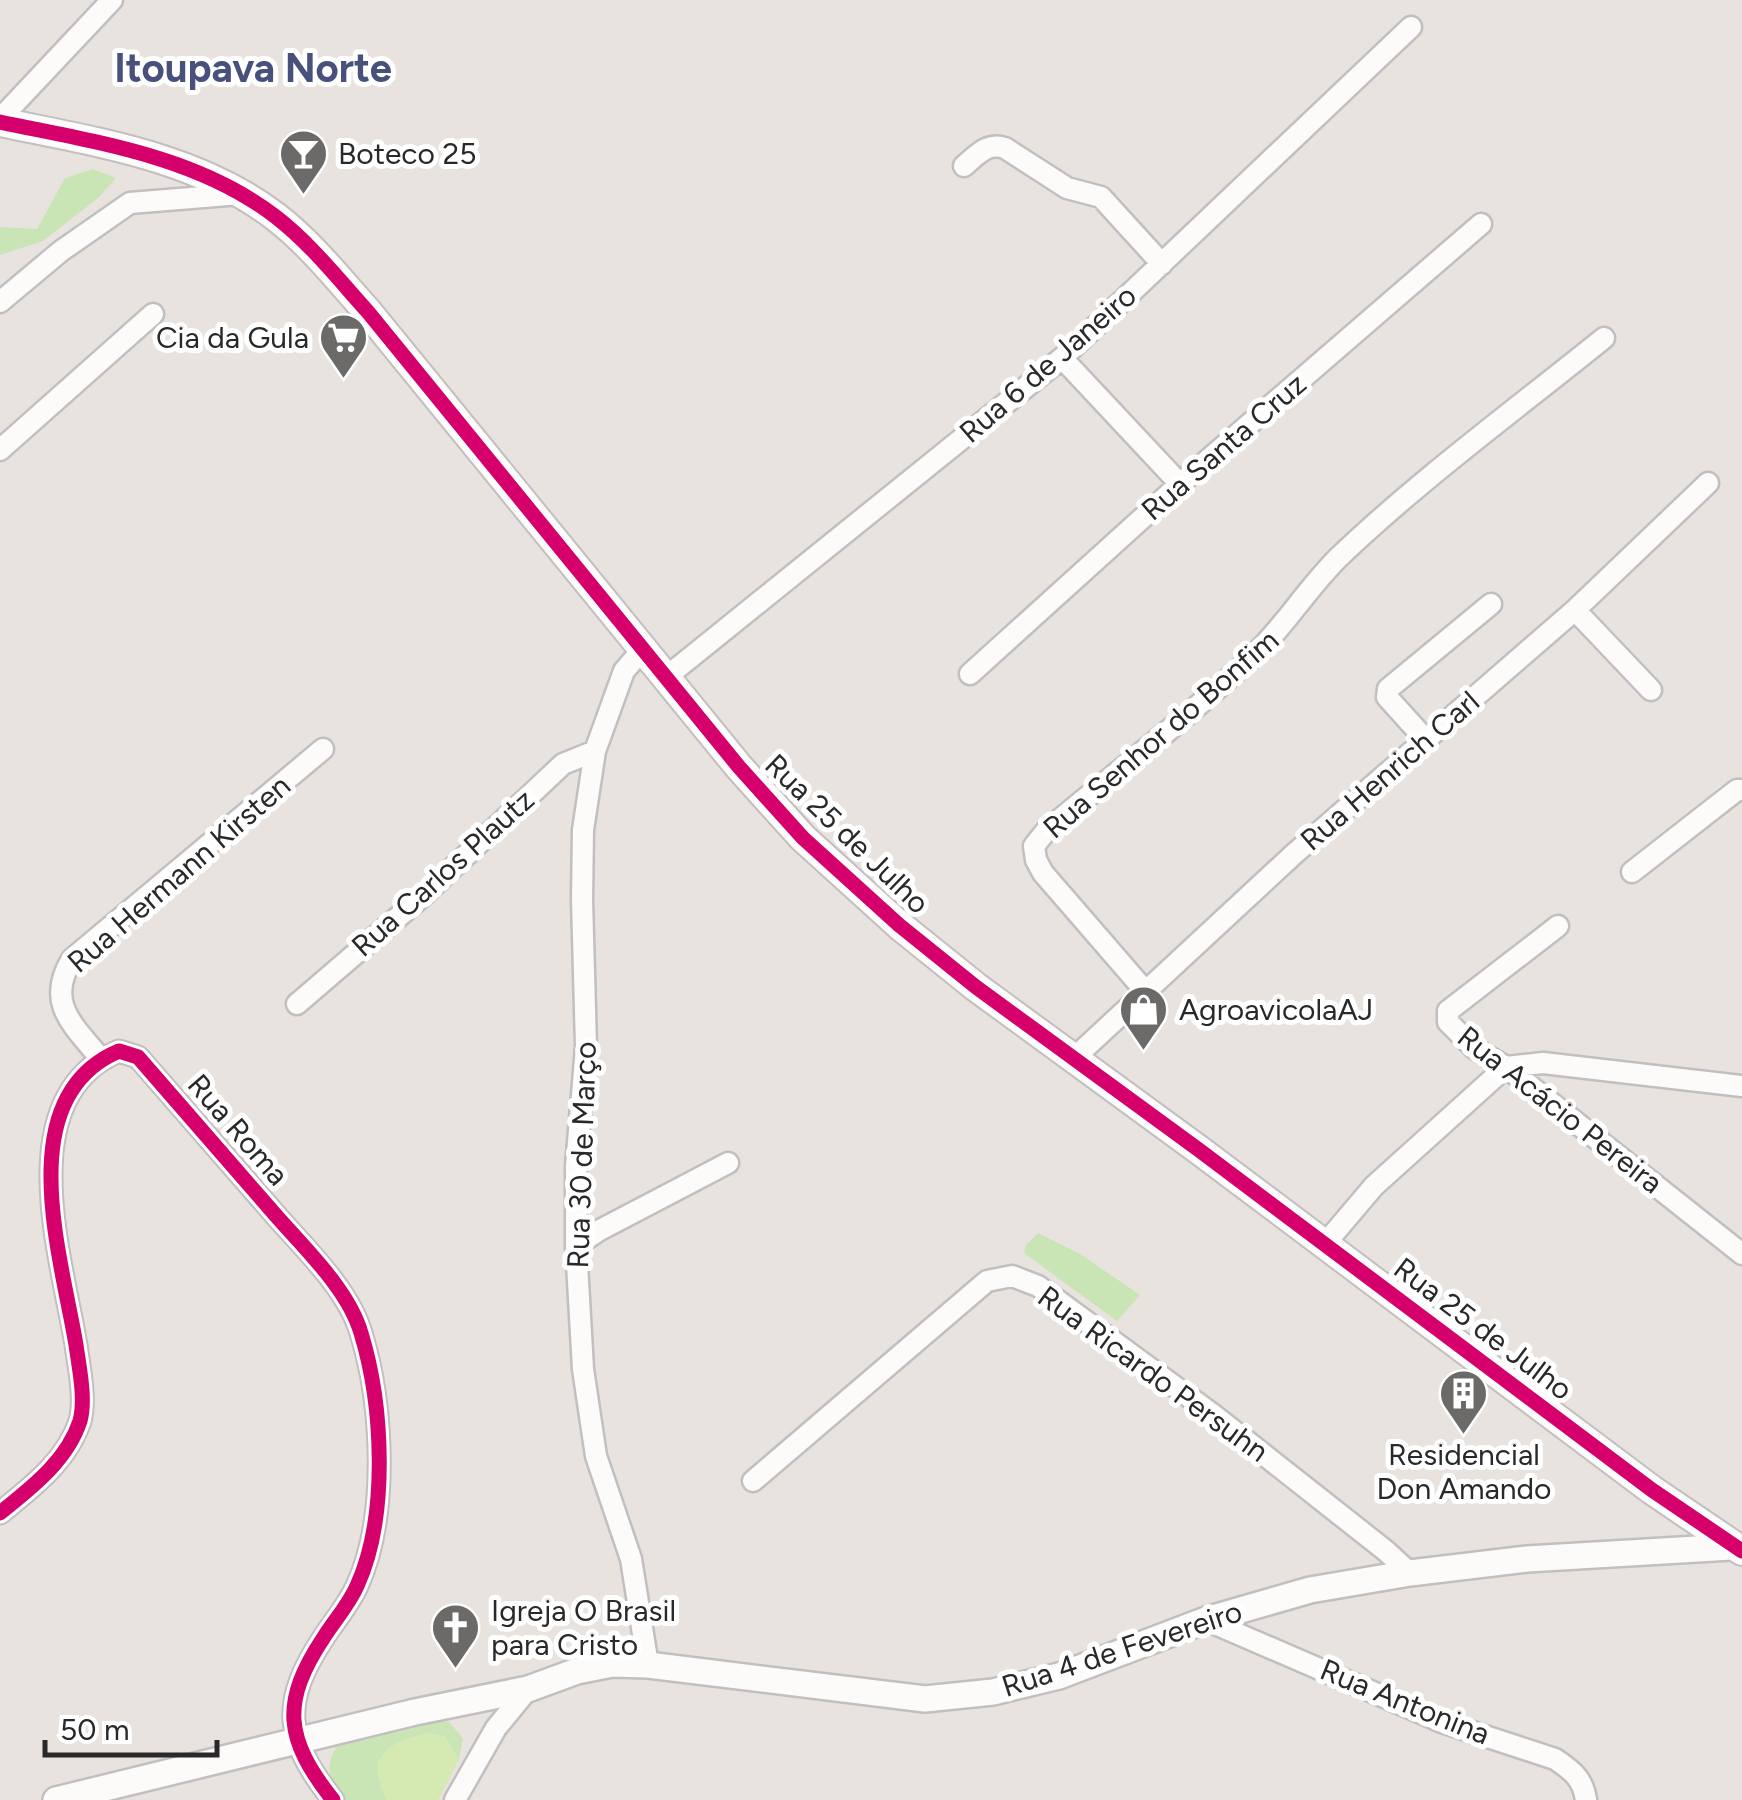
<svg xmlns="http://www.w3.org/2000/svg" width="1742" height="1800" font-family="Figtree,sans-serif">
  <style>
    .green { fill: #c9e5b5 }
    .pitch { fill: #d5eab2 }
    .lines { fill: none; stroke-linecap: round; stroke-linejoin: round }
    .minor-casing { stroke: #c1bfc0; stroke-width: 25 }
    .tertiary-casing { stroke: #c1bfc0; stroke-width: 30 }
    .secondary-casing { stroke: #c1bfc0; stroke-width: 32 }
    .minor { stroke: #fcfbfa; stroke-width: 20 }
    .tertiary { stroke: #fcfbfa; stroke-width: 25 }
    .secondary { stroke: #fcfbfa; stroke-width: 28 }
    .cycleway-casing { stroke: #fff; stroke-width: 21 }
    .cycleway { stroke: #d6006c; stroke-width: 15 }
    .labels { text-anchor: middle; stroke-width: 10; stroke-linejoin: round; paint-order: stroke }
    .poi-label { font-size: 30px; fill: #292929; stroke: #fff; text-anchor: start }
    .street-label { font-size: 30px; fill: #292929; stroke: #fff }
    .district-label { font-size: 40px; font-weight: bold; fill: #47517c; stroke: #fff }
  </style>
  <rect width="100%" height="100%" fill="#e8e3de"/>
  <path class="green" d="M 93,169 L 116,178 L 98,198 L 43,241 L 0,255 L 0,227 L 37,229 L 65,178 Z
    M 1038,1233 L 1080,1254 L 1140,1295 L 1117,1321 L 1024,1253 L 1026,1245 Z
    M 434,1720 L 449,1722 L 463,1738 L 459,1759 L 438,1800 L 345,1800 C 330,1780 324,1771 336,1747 L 356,1738 Z"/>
  <path class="pitch" d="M 431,1733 L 445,1736 L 459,1759 L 438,1800 L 386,1800 C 383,1791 377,1776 377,1767 C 380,1744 413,1736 431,1733 Z"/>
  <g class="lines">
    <defs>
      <path id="minor" d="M 0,119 L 112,0
        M 964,166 C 977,155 987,142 1005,148 L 1067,188 L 1101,197 L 1162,264
        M 0,302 L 61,251 L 130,203 L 240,194
        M 1062,358 L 1180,484
        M 0,450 L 153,314
        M 1575,610 L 1651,690
        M 642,650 L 624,671 L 595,751 L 583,830 L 582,899 L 586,1047 L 576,1166 L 576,1246 L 583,1369 L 596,1456 L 631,1559 L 648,1665
        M 970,674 L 1180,484 L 1481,224
        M 665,678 L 1062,358 L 1411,27
        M 1425,739 L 1387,697 L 1388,689 L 1491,604
        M 1632,872 L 1737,790 L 1742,790
        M 1558,926 L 1448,1011 L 1448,1022 L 1474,1048 L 1506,1067 L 1742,1254
        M 1146,992 L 1043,873 L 1036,860 L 1034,846 L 1046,831 C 1114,774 1185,720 1250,659 C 1284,628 1307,588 1340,556 C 1422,478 1515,410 1604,338
        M 297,1004 L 425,894 L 563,764 L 595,751
        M 101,1059 C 73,1025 45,1003 72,959 L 323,749
        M 1072,1060 L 1294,854 L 1575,610 L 1708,483
        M 1324,1245 L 1374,1186 L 1506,1067 L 1543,1063 L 1742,1086
        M 576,1246 L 598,1231 L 728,1163
        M 753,1481 L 987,1281 L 1012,1276 L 1038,1286 L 1215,1416 L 1386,1551 L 1410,1573
        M 0,1513 C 31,1488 67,1461 80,1421 C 86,1399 79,1367 76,1345 C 61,1255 10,1097 119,1051 L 138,1057 C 183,1108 227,1160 272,1211 C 302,1246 348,1288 361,1333 C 383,1405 389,1516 357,1586 C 349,1604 335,1620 324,1637 C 280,1703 285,1739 333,1800
        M 1206,1620 L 1442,1722 L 1555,1759 C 1573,1771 1583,1779 1586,1800
        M 455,1800 L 496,1728 L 528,1689"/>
      <path id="tertiary" d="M 56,1800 L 415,1712 L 528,1689 L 577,1671 L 612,1664 L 648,1665 L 925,1699 L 993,1692 L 1059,1676 L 1206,1620 L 1310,1590 L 1410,1573 L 1527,1559 L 1731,1547"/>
      <path id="secondary" d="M 0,122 C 95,142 197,156 276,217 C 311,244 339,280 368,312 L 739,767 L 803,838 L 899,925 L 976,987 L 1199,1150 L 1652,1490 L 1742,1551"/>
    </defs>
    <use href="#minor" class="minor-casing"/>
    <use href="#tertiary" class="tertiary-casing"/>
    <use href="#secondary" class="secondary-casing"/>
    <use href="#minor" class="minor"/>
    <use href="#tertiary" class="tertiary"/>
    <use href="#secondary" class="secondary"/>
    <defs>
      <path id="cycleway" d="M 0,122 C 95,142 197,156 276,217 C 311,244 339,280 368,312 L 739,767 L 803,838 L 899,925 L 976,987 L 1199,1150 L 1652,1490 L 1742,1551
        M 0,1513 C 31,1488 67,1461 80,1421 C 86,1399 79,1367 76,1345 C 61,1255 10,1097 119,1051 L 138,1057 C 183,1108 227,1160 272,1211 C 302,1246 348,1288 361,1333 C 383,1405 389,1516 357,1586 C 349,1604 335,1620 324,1637 C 280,1703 285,1739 333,1800"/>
    </defs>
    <use href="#cycleway" class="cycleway-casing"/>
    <use href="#cycleway" class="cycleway"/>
  </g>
  <defs>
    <symbol id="bar-pin" viewBox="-11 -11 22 30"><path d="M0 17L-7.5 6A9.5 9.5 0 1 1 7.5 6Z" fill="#6c6a68" stroke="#fff"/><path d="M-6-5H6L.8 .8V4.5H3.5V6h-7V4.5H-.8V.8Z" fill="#fff"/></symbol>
    <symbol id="supermarket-pin" viewBox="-11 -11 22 30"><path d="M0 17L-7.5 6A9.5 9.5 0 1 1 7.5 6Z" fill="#6c6a68" stroke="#fff"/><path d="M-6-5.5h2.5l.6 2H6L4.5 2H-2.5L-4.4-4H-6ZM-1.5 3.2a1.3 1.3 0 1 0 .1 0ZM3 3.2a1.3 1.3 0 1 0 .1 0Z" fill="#fff"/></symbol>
    <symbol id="shop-pin" viewBox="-11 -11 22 30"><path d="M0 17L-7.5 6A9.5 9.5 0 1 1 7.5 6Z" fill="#6c6a68" stroke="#fff"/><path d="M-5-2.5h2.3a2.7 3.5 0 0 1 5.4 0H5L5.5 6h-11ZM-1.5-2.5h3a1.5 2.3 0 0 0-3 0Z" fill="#fff"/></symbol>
    <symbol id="building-pin" viewBox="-11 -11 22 30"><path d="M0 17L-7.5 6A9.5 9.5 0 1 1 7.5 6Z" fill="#6c6a68" stroke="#fff"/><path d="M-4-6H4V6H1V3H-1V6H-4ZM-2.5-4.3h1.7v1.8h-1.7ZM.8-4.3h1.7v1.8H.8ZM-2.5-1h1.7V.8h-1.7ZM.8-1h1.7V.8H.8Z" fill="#fff"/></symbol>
    <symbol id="church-pin" viewBox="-11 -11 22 30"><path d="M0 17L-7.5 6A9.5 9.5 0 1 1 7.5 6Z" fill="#6c6a68" stroke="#fff"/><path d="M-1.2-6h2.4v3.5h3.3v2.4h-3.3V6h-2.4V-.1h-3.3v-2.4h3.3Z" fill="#fff"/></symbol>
  </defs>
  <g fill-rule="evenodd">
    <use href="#bar-pin" x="276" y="126" width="55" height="75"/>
    <use href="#supermarket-pin" x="316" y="310" width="55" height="75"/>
    <use href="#shop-pin" x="1116" y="982" width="55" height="75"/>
    <use href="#building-pin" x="1436" y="1366" width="55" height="75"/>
    <use href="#church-pin" x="428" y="1600" width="55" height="75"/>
  </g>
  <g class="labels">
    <g class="poi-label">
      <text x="338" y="164">Boteco 25</text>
      <text x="309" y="348" text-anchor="end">Cia da Gula</text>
      <text x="1179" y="1020">AgroavicolaAJ</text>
      <text x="1464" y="1465" text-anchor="middle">Residencial<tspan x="1464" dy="34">Don Amando</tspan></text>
      <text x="491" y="1621">Igreja O Brasil<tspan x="491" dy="34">para Cristo</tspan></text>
    </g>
    <g class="street-label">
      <text transform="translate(1048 364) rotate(-41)" y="10">Rua 6 de Janeiro</text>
      <text transform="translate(1224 447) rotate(-41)" y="10">Rua Santa Cruz</text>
      <text transform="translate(1161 734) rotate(-41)" y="10">Rua Senhor do Bonfim</text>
      <text transform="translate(1390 771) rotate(-41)" y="10">Rua Henrich Carl</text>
      <text transform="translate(847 834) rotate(44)" y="10">Rua 25 de Julho</text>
      <text transform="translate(443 873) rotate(-42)" y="10">Rua Carlos Plautz</text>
      <text transform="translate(179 874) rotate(-41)" y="10">Rua Hermann Kirsten</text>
      <text transform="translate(1560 1110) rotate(38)" y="10">Rua Acácio Pereira</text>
      <text transform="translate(238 1130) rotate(49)" y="10">Rua Roma</text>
      <text transform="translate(582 1155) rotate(-88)" y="10">Rua 30 de Março</text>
      <text transform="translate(1483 1329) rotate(37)" y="10">Rua 25 de Julho</text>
      <text transform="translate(1153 1374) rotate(36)" y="10">Rua Ricardo Persuhn</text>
      <text transform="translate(1122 1649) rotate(-18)" y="10">Rua 4 de Fevereiro</text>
      <text transform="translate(1405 1702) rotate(22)" y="10">Rua Antonina</text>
    </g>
    <g class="district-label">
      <text x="253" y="82">Itoupava Norte</text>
    </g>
  </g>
  <path d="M45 1740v15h172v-15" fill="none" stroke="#292929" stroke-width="5"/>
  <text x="60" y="1740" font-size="30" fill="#292929" stroke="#ffffff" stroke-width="8" paint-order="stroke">50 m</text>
</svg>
